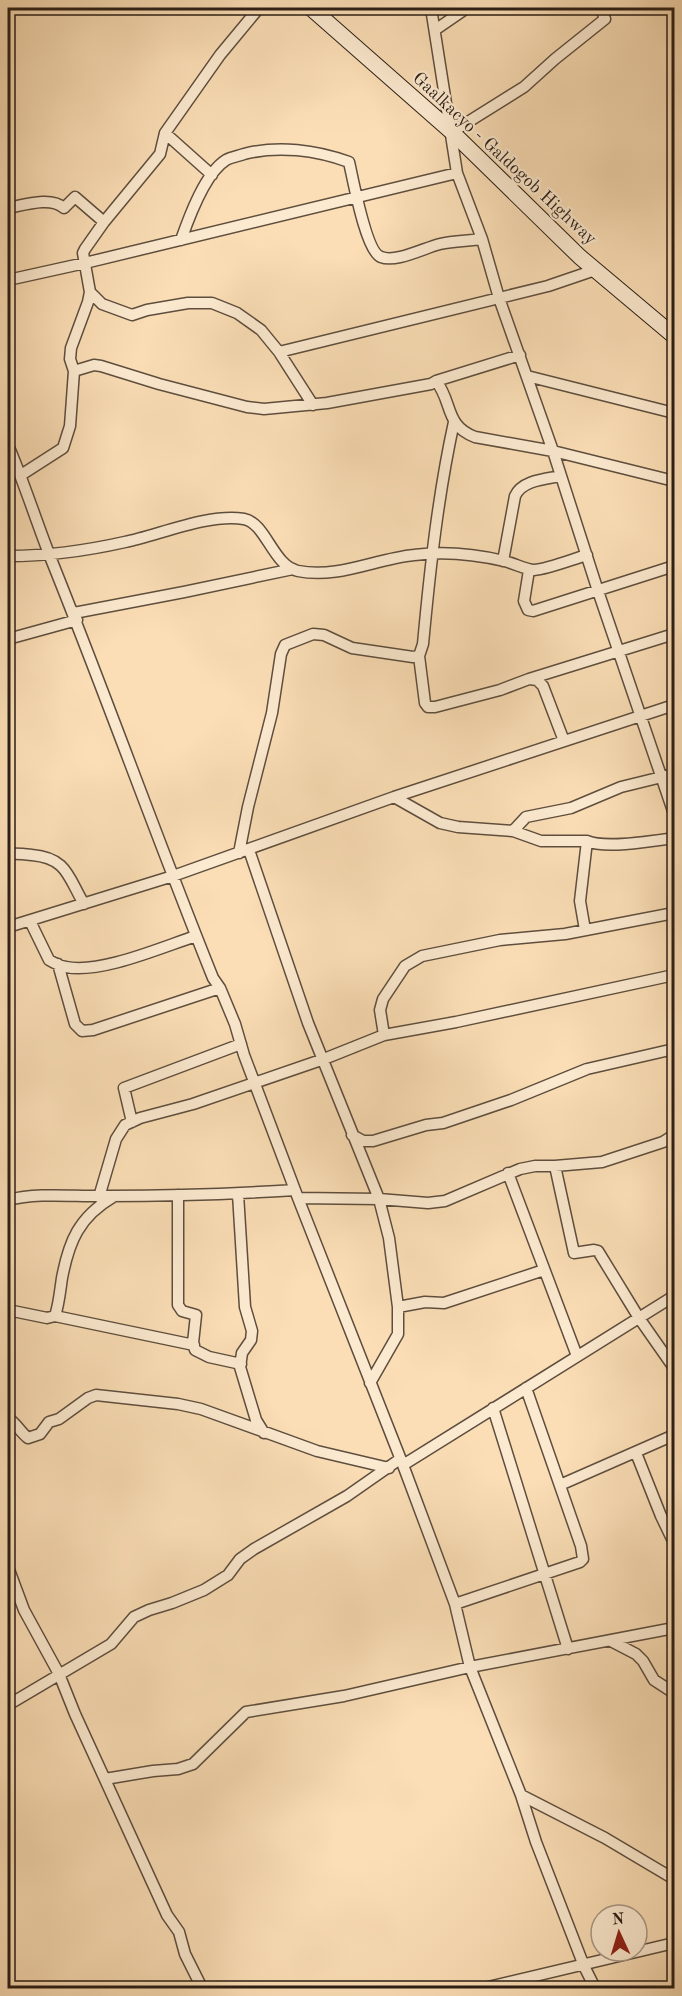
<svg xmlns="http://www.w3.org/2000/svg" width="682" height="1996" font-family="'Old Standard TT',serif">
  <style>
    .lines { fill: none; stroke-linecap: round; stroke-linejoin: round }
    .street-casing { stroke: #5e4e3e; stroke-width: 13 }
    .secondary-casing { stroke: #2a1e16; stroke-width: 17 }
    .street { stroke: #fcead0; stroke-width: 10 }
    .secondary { stroke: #fcead0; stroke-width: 15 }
    .labels { text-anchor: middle; stroke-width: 4.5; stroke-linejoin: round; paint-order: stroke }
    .street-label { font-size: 18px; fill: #2a1e16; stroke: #fcead0 }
  </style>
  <rect width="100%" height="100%" fill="#fbdeb6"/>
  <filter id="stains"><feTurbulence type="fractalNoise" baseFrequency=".00333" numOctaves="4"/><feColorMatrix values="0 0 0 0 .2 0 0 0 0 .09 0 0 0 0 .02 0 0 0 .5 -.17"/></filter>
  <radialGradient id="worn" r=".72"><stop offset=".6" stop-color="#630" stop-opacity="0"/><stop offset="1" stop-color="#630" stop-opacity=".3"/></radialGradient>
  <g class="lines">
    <defs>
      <path id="street" d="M 431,8 L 457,173 L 482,239 L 499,298 L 553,451 L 598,591 L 674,814
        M 435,30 L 467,8
        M 452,132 L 524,87 L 555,59 L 605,19 L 601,8
        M 165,133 L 212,175
        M 8,208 C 24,205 51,196 64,208 L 75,197 L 104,222
        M 181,240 C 189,217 205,173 226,160 C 231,157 239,156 244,154 C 278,145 316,150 349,162 C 353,179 366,252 381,257 C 396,263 424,248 440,244 C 453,241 468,241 482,239
        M 8,280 L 85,263 L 457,173
        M 90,292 L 102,304 L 132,315 L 147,310 L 188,303 L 212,303 L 237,313 L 261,330 L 279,352 L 313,405
        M 279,352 L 548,286 L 595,270
        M 74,371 L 94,365 L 101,366 L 159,384 L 247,407 L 264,409 L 327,403 L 431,384 L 436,381 C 453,402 444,425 475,437 L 553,451 L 674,481
        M 527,376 L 674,413
        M 436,381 L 520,355
        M 454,422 C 438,495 430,569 423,644 L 419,656 L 425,703 L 428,707 L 435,707 L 500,690 L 529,679 L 537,680 L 543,686 L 564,741
        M 8,445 C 24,482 36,521 51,559 C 107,698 157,839 213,978 L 220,988 L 235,1024 L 244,1055 L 298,1198 L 403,1465 L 455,1604 L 470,1667 L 521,1795 L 536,1842 L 584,1966 L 595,1988
        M 21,475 L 63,448 L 70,426 L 74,371 L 70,359 L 71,348 L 88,302 L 90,292 L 83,253 L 85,249 L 104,222 L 160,154 L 165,133 L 220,55 L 259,8
        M 8,556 C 48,556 85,551 125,542 C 159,535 209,513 244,519 C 266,523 273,566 298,571 C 338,579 375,559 414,555 C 445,551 474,554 504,561 C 513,563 527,570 534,570 C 548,569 573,559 587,555
        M 503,561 L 515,496 C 522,480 546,479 561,476
        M 529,570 L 524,601 L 528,610 L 533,611 L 674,566
        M 74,613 L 184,592 L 293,569
        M 8,639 L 77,620
        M 529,679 L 674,634
        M 394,797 L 440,823 L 458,827 L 513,831 L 541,841 L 587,841 C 605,849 653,841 674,838
        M 513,831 L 526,817 L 571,808 L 621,787 L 674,774
        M 249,850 L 308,1023 L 379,1199 L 389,1238 L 398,1307 L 425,1302 L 444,1303 L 544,1270
        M 239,853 L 248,807 L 272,713 L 281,654 L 285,645 L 313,634 L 324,635 L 352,648 L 413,657 L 419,656
        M 8,854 C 16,853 24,854 32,855 C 67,858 68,877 84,904
        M 30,921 L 49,960 C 54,963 60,966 66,967 C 101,974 162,947 196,936
        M 8,927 L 173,876 L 394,797 L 674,705
        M 585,930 L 580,901 L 587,841
        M 58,964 L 75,1024 L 82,1031 L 93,1030 L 220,988
        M 384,1035 L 380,1010 L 383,999 L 405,966 L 422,956 L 500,940 L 565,934 L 674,913
        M 132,1122 L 124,1088 L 241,1044
        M 352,1135 L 363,1141 L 373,1141 L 426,1125 L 443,1123 L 511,1100 L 587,1069 L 674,1049
        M 555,1166 L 574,1253 L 594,1250 L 598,1251 L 639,1318 L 674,1368
        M 508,1173 L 577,1356
        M 238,1194 L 245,1307 L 252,1331 L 251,1340 L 242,1353 L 240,1367 L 256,1420 L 264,1433
        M 178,1195 L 178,1305 L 182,1311 L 196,1315 L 193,1343 L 195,1350 L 209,1357 L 241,1364
        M 99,1197 L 116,1139 L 125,1125 L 140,1118 L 193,1104 L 324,1059 L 384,1035 L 456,1022 L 674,975
        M 298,1198 L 379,1199 L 428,1203 L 445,1201 L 520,1169 L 535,1166 L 555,1166 L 602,1162 L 663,1142 L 674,1135
        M 8,1200 C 40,1192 75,1197 108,1196 C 170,1196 233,1194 295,1190
        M 8,1310 L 47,1318 L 55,1316 C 59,1304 60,1291 62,1278 C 69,1241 79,1217 113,1197
        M 55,1316 L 194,1345
        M 370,1383 L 398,1334 L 398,1307
        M 493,1408 L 568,1649
        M 8,1418 C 17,1424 20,1432 28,1438 L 40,1434 L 49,1422 L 59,1419 L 88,1398 L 96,1395 L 178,1404 L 201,1409 L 317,1451 L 389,1468
        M 636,1453 L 661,1516 L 674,1543
        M 403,1465 L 674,1296
        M 560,1485 L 674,1435
        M 8,1567 L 24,1610 L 59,1674 L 75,1714 L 167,1915 L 179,1932 L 185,1954 L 202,1988
        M 455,1604 L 580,1562 L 583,1559 L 581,1546 L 526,1388
        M 611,1641 L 636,1654 L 643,1661 L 654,1680 L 674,1693
        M 8,1705 L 111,1644 L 134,1617 L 149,1610 L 172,1603 L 204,1590 L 228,1575 L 240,1559 L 254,1549 L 347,1496 L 400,1459
        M 105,1779 L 153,1771 L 178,1769 L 193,1764 L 246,1712 L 344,1696 L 470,1667 L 674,1628
        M 521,1795 L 605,1838 L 674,1879
        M 484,1988 L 674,1943"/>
      <path id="secondary" d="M 311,8 L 452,132 L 580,257 L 674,336"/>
    </defs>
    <use href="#street" class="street-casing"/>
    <use href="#secondary" class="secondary-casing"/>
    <use href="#street" class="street"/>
    <use href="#secondary" class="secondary"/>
  </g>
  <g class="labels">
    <g class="street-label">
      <text transform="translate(505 158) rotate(43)" y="6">Gaalkacyo - Galdogob Highway</text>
    </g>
  </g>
  <rect width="682" height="1996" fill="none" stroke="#fbdeb6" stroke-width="30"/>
  <rect x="9" y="9" width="664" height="1978" fill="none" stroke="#2a1e16" stroke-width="3"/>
  <rect x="15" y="15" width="652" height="1966" fill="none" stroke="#2a1e16" stroke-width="1.5"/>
  <g transform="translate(619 1933) rotate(356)"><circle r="28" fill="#fcead0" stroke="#a89886" stroke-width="1.5"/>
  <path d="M0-4.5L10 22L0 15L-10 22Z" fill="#8f2418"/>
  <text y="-9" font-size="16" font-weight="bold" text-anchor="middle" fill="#2a1e16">N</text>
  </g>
  <rect width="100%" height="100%" filter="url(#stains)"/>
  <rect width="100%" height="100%" fill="url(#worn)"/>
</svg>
